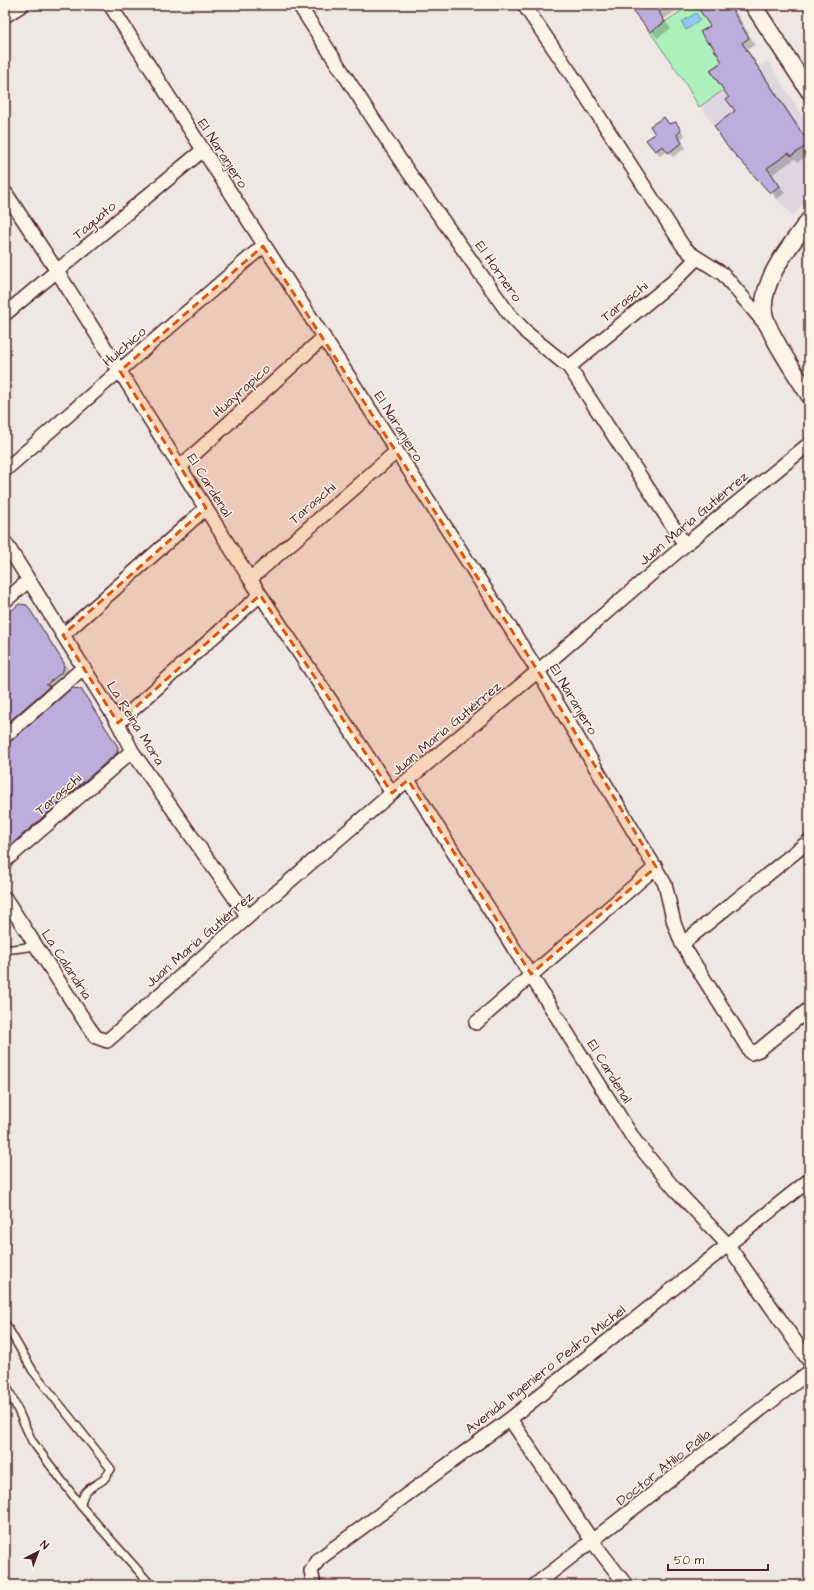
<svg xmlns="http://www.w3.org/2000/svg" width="814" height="1590" font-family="'Architects Daughter',sans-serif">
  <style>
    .built { fill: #e0d6e1 }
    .green { fill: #acf1bc; stroke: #7b8874 }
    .water { fill: #8ec9ee; stroke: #7385a0 }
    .shadow { fill: #0003 }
    .building { fill: #bdaddd; stroke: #4a1f2b }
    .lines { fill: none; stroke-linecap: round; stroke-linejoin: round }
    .service-casing { stroke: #4a1f2b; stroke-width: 10 }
    .minor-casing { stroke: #4a1f2b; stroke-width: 16 }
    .tertiary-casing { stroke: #4a1f2b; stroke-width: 19 }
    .service { stroke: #fcf5e5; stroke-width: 7 }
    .minor { stroke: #fcf5e5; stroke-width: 13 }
    .tertiary { stroke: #fcf5e5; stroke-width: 16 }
    .marked { fill: #e0560e; fill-opacity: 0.2; stroke: #e0560e; stroke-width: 3; stroke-dasharray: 8 5; stroke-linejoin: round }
    .labels { text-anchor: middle; stroke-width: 3; stroke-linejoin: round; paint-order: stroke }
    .street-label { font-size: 14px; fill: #4a1f2b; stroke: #fcf5e5 }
  </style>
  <rect width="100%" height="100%" fill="#efe7e3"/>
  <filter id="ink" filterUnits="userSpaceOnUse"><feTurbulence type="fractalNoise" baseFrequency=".025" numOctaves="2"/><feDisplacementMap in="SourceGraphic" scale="8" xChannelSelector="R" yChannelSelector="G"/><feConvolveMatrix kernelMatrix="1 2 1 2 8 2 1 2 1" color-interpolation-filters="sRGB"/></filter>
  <g filter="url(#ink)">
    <path class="built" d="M 768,61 L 809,126 L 809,196 L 793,216 L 727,146 L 701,106 Z"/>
    <path class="green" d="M 690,5 L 733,5 L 736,10 L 701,32 L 712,41 C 713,50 717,56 725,60 L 710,70 L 720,85 L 740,79 L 699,107 L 684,81 L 650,32 Z"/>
    <path class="water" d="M 696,13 L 700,20 L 686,30 L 682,22 Z"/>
    <path class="shadow" d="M 637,5 L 685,5 L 664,19 L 671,29 L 657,38 L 632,8 Z
      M 697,5 L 732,5 L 755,45 L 747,49 L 809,142 L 809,155 L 798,162 L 795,159 L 773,174 L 785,193 L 777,199 L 771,192 L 730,98 L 723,62 L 709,42 L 711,27 Z
      M 664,118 L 670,125 L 675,123 L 685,135 L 681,140 L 686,148 L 673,157 L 668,151 L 660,156 L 648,140 L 656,134 Z
      M 26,606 L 68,668 L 67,676 L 5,734 L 5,618 Z
      M 81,690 L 122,753 L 5,853 L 5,744 L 11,743 Z"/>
    <path class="building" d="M 628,5 L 669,5 L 659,12 L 665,22 L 650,32 Z
      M 696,5 L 729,5 L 749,38 L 742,43 L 809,144 L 791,156 L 789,153 L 767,168 L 780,186 L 770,193 L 727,146 L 714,126 L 735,111 L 726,99 L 729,98 L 710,70 L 722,62 L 710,42 L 708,43 L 700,32 L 710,26 Z
      M 664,117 L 669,124 L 676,122 L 681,130 L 677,135 L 682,143 L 668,153 L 663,146 L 655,151 L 646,140 L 655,134 L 650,126 Z
      M 19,604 L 27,605 L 64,663 L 63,671 L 46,685 L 50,686 L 5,725 L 5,616 Z
      M 72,688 L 81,689 L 118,747 L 117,753 L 5,850 L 5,744 L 10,742 Z"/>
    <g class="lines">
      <defs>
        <path id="service" d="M 5,950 L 36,946
          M 5,1323 L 33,1371 L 111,1469 C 109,1472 106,1477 103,1480 C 90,1489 83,1488 81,1506 L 151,1585
          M 5,1382 L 32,1441 L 81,1506"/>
        <path id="minor" d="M 110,5 L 538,671 L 665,884 L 674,923 L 682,944 L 751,1053 L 759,1050 L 809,1009
          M 299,5 L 400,160 L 509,314 L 528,334 L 569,367 L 685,545
          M 524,5 L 578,84 L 683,246 L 690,253 L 723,274 L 767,326
          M 5,16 L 22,5
          M 5,192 L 57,271 L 250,579 L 392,793
          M 5,314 L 203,150
          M 569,367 L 675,280 L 697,258
          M 180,467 L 324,337
          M 5,470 L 263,246
          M 5,542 L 118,723 L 132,751 L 248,917
          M 250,579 L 396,452
          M 5,601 L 28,581
          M 63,635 L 206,508
          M 118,723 L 260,595
          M 5,736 L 83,668
          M 408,780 L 635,1141 L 674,1188 L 728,1245 L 809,1361
          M 5,861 L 132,751
          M 5,898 L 88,1026 L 96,1037 L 107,1041 L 248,917 L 392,793 L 538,671 L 685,545 L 809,444
          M 682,944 L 809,841
          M 476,1023 L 656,867
          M 510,1419 L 593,1542 L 626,1585
          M 314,1585 L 311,1571 L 319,1559 L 510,1419 L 809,1180
          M 535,1585 L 809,1372"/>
        <path id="tertiary" d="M 753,5 L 809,91
          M 809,220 C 791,245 761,279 764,312 C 765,329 799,379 809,395"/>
      </defs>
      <use href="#service" class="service-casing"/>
      <use href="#minor" class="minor-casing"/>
      <use href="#tertiary" class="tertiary-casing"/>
      <use href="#service" class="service"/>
      <use href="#minor" class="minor"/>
      <use href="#tertiary" class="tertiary"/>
    </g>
  </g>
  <path class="marked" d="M 263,246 L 538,671 L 656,867 L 531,974 L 408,780 L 392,793 L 260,595 L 118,723 L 63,635 L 206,508 L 120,371 Z"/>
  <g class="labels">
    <g class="street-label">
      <text transform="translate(223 153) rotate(57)" y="5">El Naranjero</text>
      <text transform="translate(94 220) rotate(-40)" y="5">Taguato</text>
      <text transform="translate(499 271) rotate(55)" y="5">El Hornero</text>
      <text transform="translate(624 301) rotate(-39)" y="5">Taraschi</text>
      <text transform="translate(124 346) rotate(-41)" y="5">Huichico</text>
      <text transform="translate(241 390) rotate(-42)" y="5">Huayrapico</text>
      <text transform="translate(399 426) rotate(58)" y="5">El Naranjero</text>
      <text transform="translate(210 485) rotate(58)" y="5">El Cardenal</text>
      <text transform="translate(312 503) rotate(-41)" y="5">Taraschi</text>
      <text transform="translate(693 518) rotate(-40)" y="5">Juan María Gutiérrez</text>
      <text transform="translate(574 699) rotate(59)" y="5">El Naranjero</text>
      <text transform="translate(136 723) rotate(58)" y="5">La Reina Mora</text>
      <text transform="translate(446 728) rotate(-40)" y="5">Juan María Gutiérrez</text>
      <text transform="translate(58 794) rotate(-41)" y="5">Taraschi</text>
      <text transform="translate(199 939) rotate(-41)" y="5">Juan María Gutiérrez</text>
      <text transform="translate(67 964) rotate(57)" y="5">La Calandria</text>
      <text transform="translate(610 1071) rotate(58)" y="5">El Cardenal</text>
      <text transform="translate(545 1369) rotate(-38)" y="5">Avenida Ingeniero Pedro Michel</text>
      <text transform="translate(663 1467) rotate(-38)" y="5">Doctor Atilio Palla</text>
    </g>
  </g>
  <rect width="814" height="1590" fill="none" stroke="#fcf5e5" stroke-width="20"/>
  <rect x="10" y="10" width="794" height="1570" fill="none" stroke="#4a1f2b" stroke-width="1.5" filter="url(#ink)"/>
  <g transform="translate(38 1552) rotate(42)" stroke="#fcf5e5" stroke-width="3" paint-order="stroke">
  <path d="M0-3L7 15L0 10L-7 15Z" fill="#4a1f2b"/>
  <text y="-6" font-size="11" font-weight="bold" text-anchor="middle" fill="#4a1f2b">N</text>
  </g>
  <path d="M668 1564v6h100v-6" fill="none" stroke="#4a1f2b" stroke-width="2"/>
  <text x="674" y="1564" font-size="12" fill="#4a1f2b" stroke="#fcf5e5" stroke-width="3" paint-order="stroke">50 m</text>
</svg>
